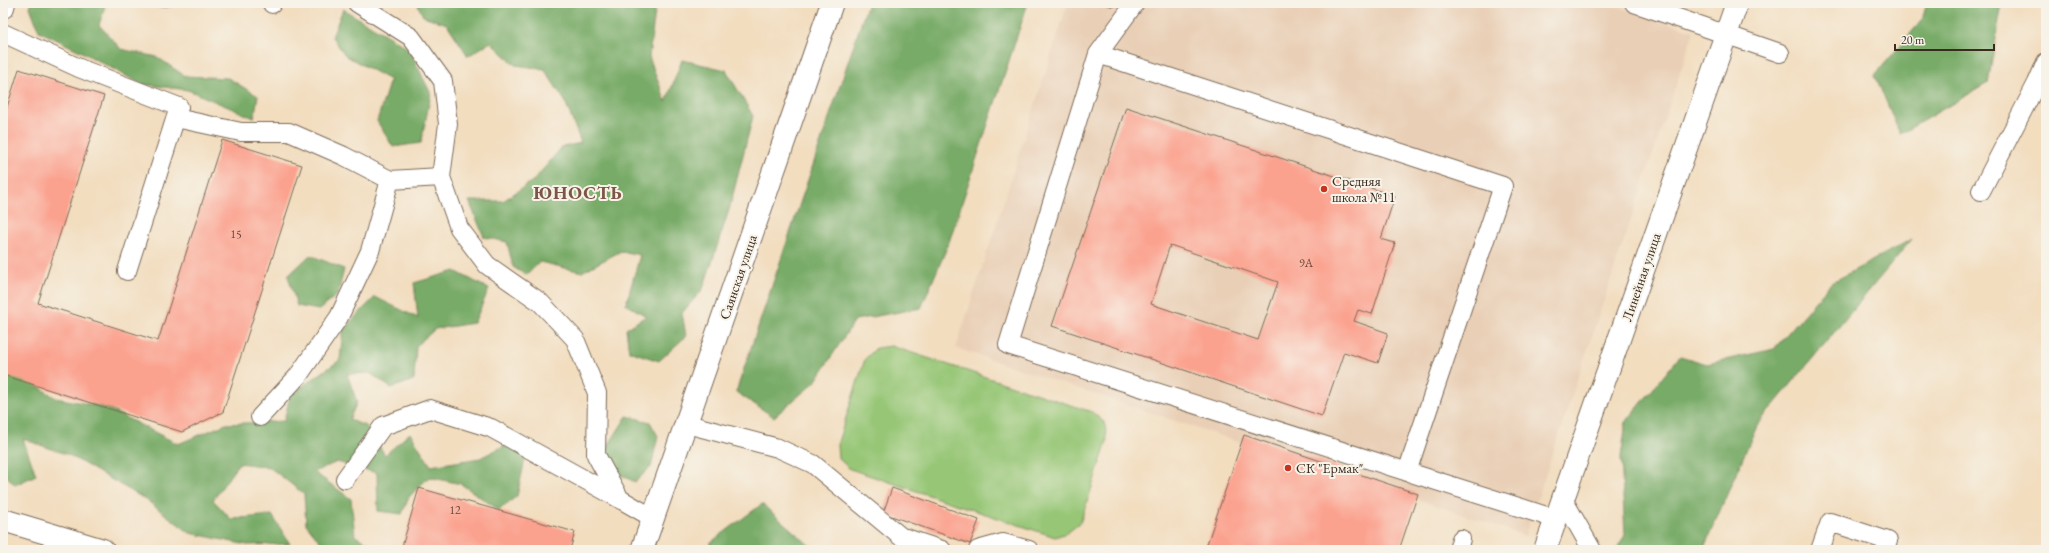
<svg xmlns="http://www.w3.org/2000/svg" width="2049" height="553" font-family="'EB Garamond',serif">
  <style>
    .built { fill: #e9cfb6 }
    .green { fill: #96c676; stroke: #68784a }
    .forest { fill: #78ab67; stroke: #5a6a42 }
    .building { fill: #fba28f; fill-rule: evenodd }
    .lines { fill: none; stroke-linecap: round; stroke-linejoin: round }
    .service-casing { stroke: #7b6956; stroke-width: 20 }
    .minor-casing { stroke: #7b6956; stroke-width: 24 }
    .tertiary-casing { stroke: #7b6956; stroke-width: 24 }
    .service { stroke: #fff; stroke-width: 18 }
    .minor { stroke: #fff; stroke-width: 22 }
    .tertiary { stroke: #fff; stroke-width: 22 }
    .poi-dot { fill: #c8321e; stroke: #f7f3e8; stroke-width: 1.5 }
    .labels { text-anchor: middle; stroke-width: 4; stroke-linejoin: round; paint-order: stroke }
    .number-label { font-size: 12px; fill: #6b483a }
    .poi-label { font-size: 14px; fill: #3b2a1e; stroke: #f7f3e8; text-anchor: start }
    .street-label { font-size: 14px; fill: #3b2a1e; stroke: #f7f3e8 }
    .district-label { font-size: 18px; font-weight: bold; letter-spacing: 1px; fill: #7e5446; stroke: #f7f3e8 }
  </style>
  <rect width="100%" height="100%" fill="#f7f3e8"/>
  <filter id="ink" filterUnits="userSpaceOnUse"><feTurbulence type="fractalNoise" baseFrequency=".025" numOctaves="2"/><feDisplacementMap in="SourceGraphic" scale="8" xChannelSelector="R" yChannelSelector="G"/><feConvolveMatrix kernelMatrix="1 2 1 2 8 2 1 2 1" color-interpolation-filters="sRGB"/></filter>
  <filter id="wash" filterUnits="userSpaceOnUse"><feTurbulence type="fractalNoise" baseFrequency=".012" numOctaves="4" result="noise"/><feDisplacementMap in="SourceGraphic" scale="16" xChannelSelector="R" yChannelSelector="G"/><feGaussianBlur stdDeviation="0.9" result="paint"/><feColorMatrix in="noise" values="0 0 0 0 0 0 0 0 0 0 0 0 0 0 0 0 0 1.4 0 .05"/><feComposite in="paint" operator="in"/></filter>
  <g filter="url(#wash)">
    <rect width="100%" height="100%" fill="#f2ddbf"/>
    <path class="built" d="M 1068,3 L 1606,3 L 1694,31 L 1525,536 L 1417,499 L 1418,494 L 1242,443 L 956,348 Z"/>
    <path class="green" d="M 891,346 L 1092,412 L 1105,423 L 1107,442 L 1080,523 L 1067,533 L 1055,537 L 850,469 L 838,458 L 837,445 L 865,359 L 876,348 Z"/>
    <path class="forest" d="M 31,3 L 106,3 L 99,25 L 121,49 L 157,57 L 185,76 L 228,78 L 258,96 L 254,118 L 188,90 L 141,84 L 80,51 L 39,31 L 30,7 Z
      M 144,3 L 186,3 L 162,8 Z
      M 417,3 L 656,3 L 649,57 L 666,102 L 682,60 L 726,70 L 753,116 L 729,210 L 703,289 L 682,313 L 686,336 L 659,361 L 629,351 L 626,329 L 646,316 L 626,304 L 640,255 L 621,251 L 582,272 L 540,262 L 526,275 L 513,267 L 507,242 L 484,237 L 469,201 L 503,201 L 534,180 L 562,147 L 581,143 L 565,101 L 544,69 L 515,65 L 491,42 L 468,56 L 447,24 L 423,16 Z
      M 868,3 L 1028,3 L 948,245 L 921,308 L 855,320 L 815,382 L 774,417 L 736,392 Z
      M 1927,3 L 2002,3 L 1988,83 L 1900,134 L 1875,75 L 1922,20 Z
      M 343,9 L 409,49 L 431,94 L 421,143 L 393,147 L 377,121 L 390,80 L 346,56 L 332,37 Z
      M 1912,239 L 1757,425 L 1703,550 L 1616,550 L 1625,535 L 1621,457 L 1626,422 L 1680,356 L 1707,364 L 1774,349 L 1831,283 Z
      M 310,255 L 344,269 L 338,294 L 319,310 L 297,306 L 288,276 Z
      M 455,271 L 489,289 L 474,323 L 435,329 L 416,346 L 414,380 L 391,388 L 370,373 L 347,374 L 357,402 L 349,420 L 366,426 L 385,455 L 410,433 L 431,466 L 480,458 L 506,445 L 526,455 L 517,496 L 499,510 L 461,484 L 429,477 L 409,497 L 402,514 L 378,511 L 377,473 L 337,462 L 314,472 L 351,499 L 355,536 L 383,550 L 327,550 L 306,524 L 304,494 L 269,467 L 239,463 L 213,500 L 231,519 L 272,515 L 290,544 L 247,545 L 190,533 L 145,499 L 69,455 L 23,439 L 36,475 L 15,485 L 3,472 L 3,367 L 8,367 L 56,398 L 105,407 L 178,444 L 226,424 L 284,421 L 290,395 L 340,360 L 343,329 L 375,297 L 418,318 L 414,283 Z
      M 627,416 L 650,422 L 658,436 L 651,467 L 635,482 L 619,474 L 606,449 Z
      M 762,504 L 809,545 L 824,550 L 710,550 L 710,543 Z"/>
    <g id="blocks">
      <path class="building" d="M 1101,3 L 1115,3 L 1114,7 Z
        M 19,69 L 104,96 L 38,303 L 158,341 L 222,140 L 302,165 L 223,412 L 182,432 L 3,375 L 3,120 Z
        M 1126,107 L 1395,196 L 1381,239 L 1395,243 L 1372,314 L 1358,310 L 1354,321 L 1388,333 L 1378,363 L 1344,352 L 1322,416 L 1052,326 ZM 1170,245 L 1278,282 L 1258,340 L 1151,304 Z
        M 1244,435 L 1418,494 L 1399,550 L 1205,550 Z
        M 419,488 L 575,532 L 570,550 L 401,550 Z
        M 892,488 L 979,520 L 970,544 L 883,513 Z"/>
    </g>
  </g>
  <g filter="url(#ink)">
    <use href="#blocks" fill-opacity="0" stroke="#7b6956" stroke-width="1"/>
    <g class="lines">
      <defs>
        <path id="service" d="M 357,3 L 411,37 L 443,81 L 448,124 L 441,177 L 459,228 L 487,265 L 540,302 L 575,339 L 597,393 L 596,455 L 620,499 L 653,518
          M 1135,3 L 1098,54 L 1008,345 L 1556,519
          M 1634,3 L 1780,53
          M 272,4 L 272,3
          M 3,33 L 79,68 L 179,107 L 127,271
          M 1098,54 L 1503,186 L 1407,472
          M 176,118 L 241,132 L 289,132 L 344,156 L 390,180 L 441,177
          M 1981,191 L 2037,83 L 2046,62
          M 260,417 L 298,376 L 339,317 L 370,251 L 390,180
          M 687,424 L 778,448 L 813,464 L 900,536 L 942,550
          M 345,479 L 383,426 L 430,409 L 491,428 L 620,499
          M 1563,499 L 1592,550
          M 978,550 L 1003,543 L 1029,550
          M 1458,550 L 1461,539
          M 1820,550 L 1830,522 L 1888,541"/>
        <path id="minor" d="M 3,7 L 4,3
          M 642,550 L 832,3
          M 1545,550 L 1737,3"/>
        <path id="tertiary" d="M 3,520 L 103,550"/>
      </defs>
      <use href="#service" class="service-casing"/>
      <use href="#minor" class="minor-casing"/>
      <use href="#tertiary" class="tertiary-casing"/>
      <use href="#service" class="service"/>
      <use href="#minor" class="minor"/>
      <use href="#tertiary" class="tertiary"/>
    </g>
  </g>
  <g class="poi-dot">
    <circle cx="1324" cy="189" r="4"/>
    <circle cx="1288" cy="468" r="4"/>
  </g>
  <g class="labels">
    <g class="number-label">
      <text x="236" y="238">15</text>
      <text x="1306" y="267">9А</text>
      <text x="455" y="514">12</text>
    </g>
    <g class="poi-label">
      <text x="1332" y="186">Средняя<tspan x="1332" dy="16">школа №11</tspan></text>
      <text x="1296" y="473">СК "Ермак"</text>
    </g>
    <g class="street-label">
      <text transform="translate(738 277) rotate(-71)" y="5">Саянская улица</text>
      <text transform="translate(1641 277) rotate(-71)" y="5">Линейная улица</text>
    </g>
    <g class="district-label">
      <text x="578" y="199">ЮНОСТЬ</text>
    </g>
  </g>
  <rect width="2049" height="553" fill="none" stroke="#f7f3e8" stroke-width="16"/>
  <path d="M1895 44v6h99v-6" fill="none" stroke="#3b2a1e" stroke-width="2"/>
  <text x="1901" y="44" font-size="12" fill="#3b2a1e" stroke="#f7f3e8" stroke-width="3" paint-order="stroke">20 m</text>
</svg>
